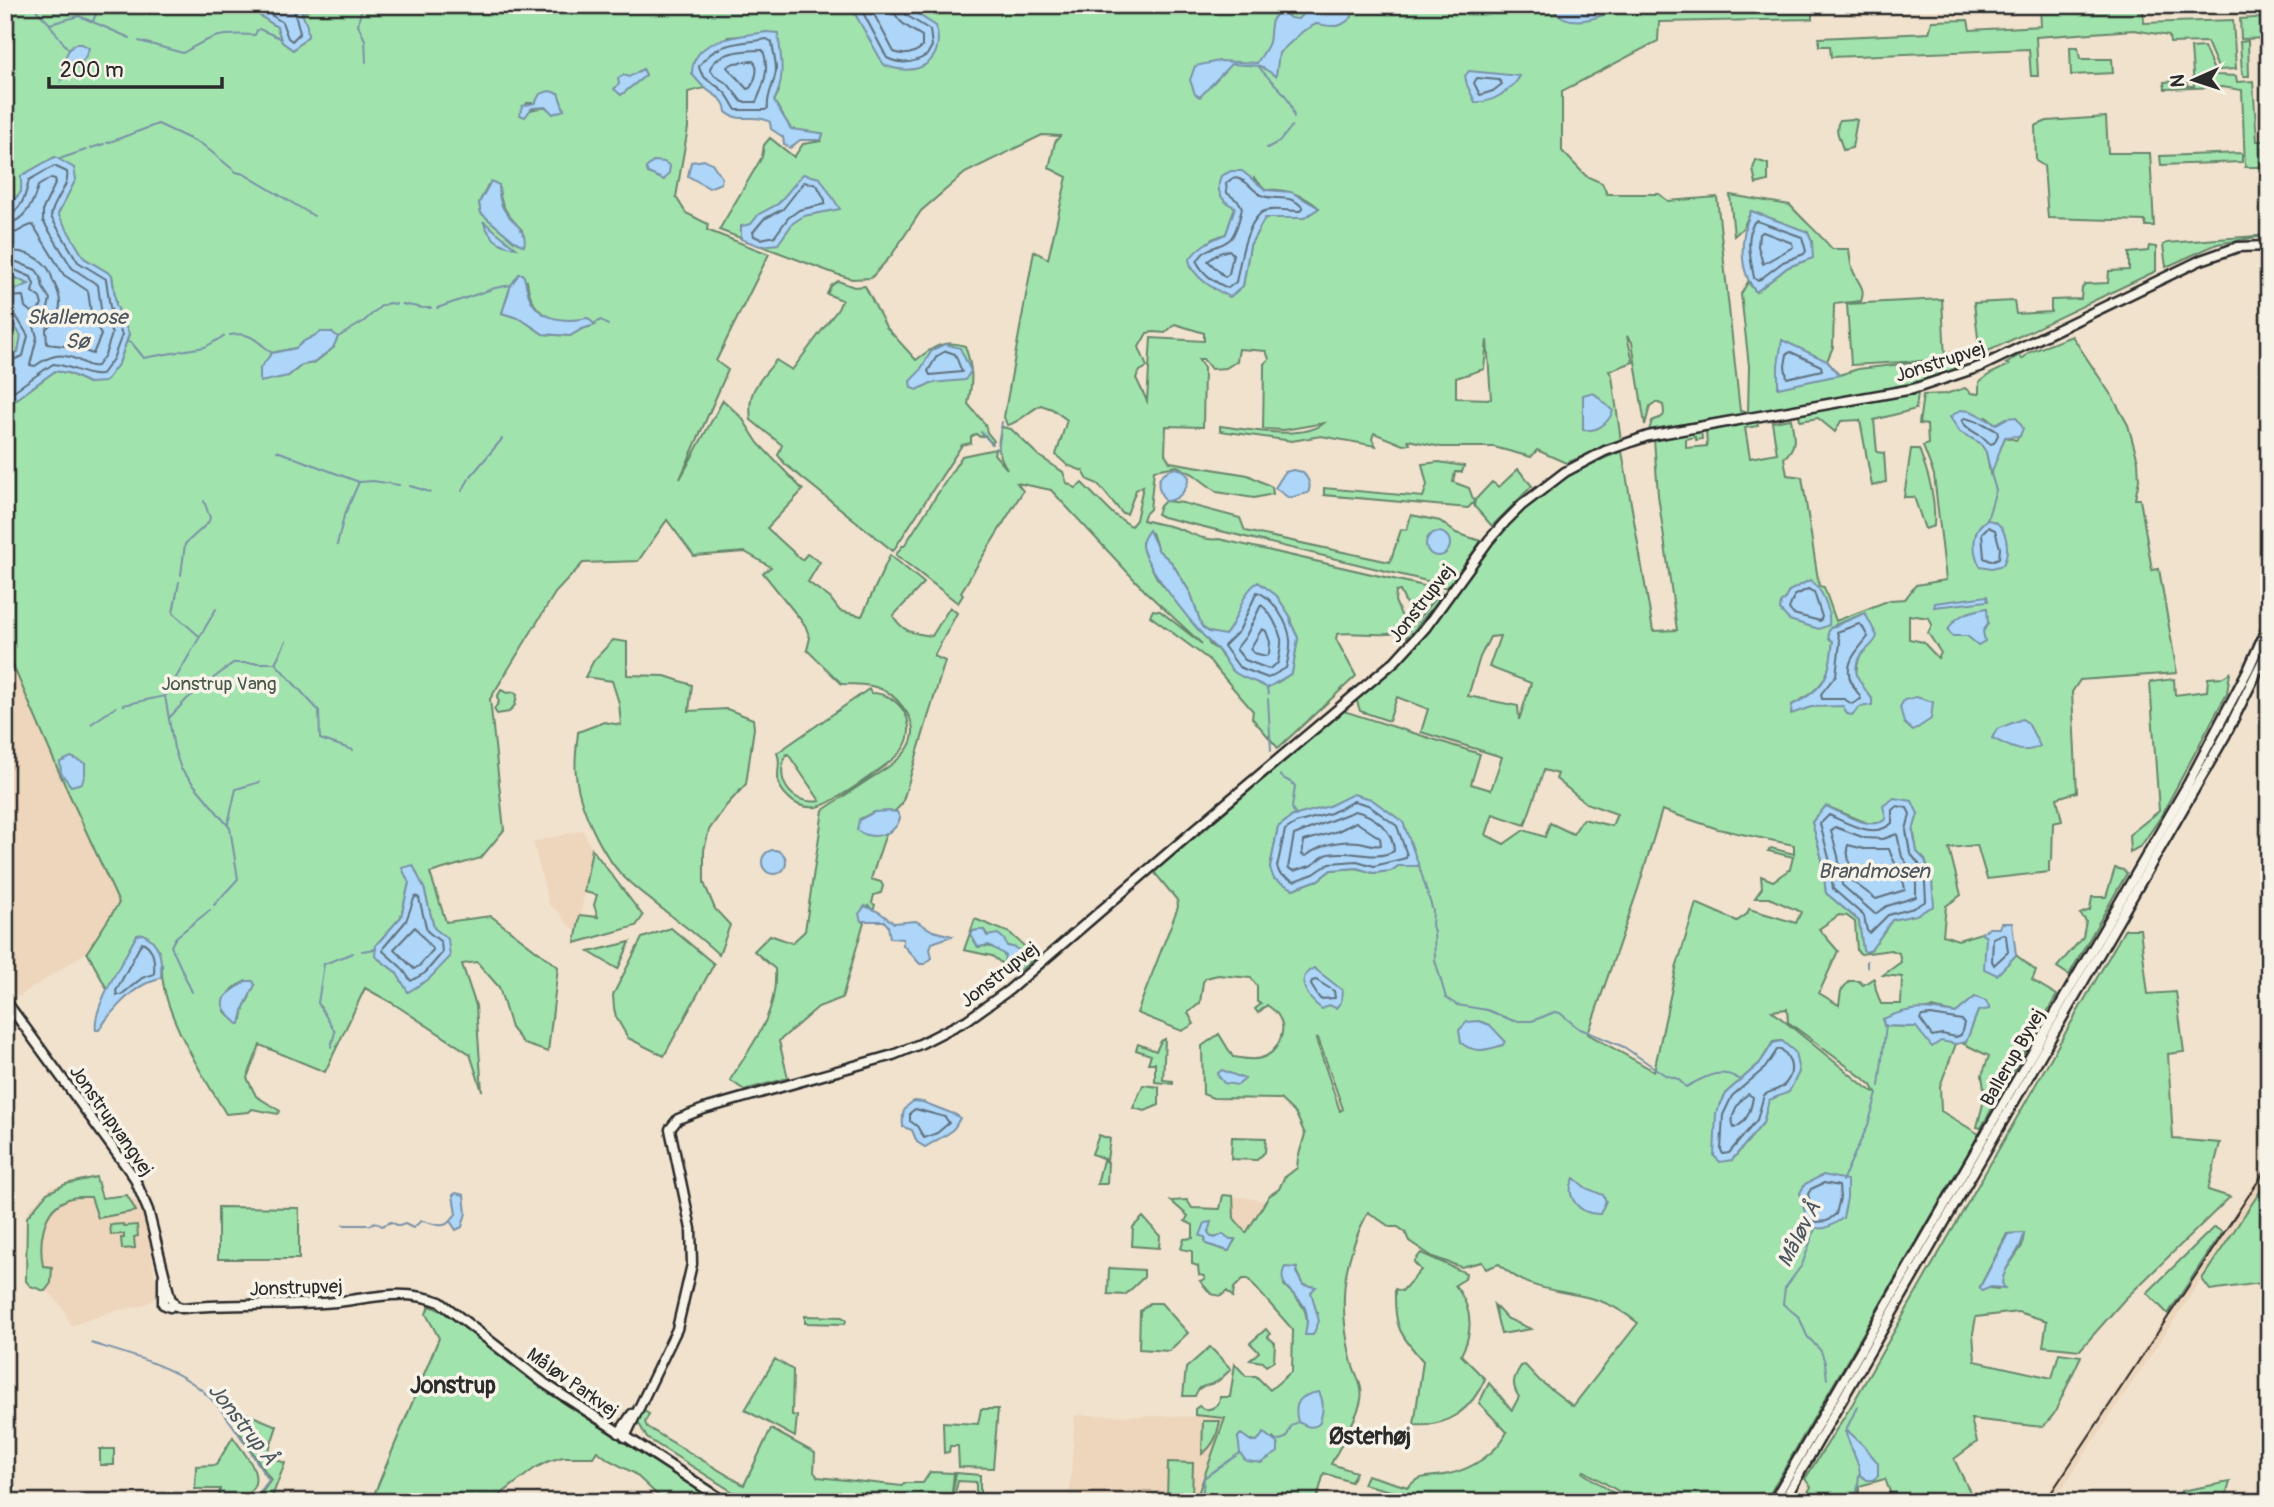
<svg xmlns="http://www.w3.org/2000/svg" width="2274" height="1507" font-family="Pangolin,sans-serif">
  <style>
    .built { fill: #edd6bc }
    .green { fill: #a1e3ad; stroke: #66876c; stroke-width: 2; fill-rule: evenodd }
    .water { fill: #add6f8; stroke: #7992a6; stroke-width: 2 }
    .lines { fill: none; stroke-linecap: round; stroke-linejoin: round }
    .shore { stroke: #5f6f7d; stroke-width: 2 }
    .stream { stroke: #7992a6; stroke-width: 2 }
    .secondary-casing { stroke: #2b2b2b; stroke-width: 13 }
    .secondary { stroke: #f7f3e8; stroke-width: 8 }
    .tram { stroke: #2b2b2b; stroke-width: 2 }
    .labels { text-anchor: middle; stroke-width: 7; stroke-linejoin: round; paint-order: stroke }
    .street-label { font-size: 19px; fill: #2b2b2b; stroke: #f7f3e8 }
    .park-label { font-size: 19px; fill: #48594c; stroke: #f7f3e8 }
    .water-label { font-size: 21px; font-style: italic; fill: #4c565e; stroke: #f7f3e8 }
    .quarter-label { font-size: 23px; font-weight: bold; fill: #2b2b2b; stroke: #f7f3e8 }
  </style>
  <rect width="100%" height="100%" fill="#f1e2ce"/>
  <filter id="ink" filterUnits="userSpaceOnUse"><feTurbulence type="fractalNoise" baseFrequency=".0143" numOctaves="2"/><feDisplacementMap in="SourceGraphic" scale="14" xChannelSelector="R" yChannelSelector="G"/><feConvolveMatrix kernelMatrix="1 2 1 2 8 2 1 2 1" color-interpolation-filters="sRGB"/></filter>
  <g filter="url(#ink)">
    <path class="built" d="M 5,647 L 59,772 L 119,903 L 87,952 L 18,997 L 5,979 Z
      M 583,830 L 592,849 L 578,931 L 568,925 L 560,913 L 549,905 L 533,842 Z
      M 2269,1161 L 2269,1178 L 2053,1502 L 2042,1502 Z
      M 97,1183 L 101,1202 L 134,1199 L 142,1213 L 149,1237 L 158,1297 L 142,1306 L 110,1312 L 71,1326 L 64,1310 L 52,1295 L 28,1275 L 28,1210 L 52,1186 Z
      M 1233,1196 L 1267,1201 L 1245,1234 L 1234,1218 Z
      M 1075,1415 L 1226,1417 L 1198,1494 L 1198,1502 L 1069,1502 Z"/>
    <path class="green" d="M 5,5 L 258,5 L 259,15 L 277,27 L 282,42 L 293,50 L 308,36 L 299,5 L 1812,5 L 1812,19 L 1659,22 L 1658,41 L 1562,91 L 1562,151 L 1586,176 L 1602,183 L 1607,194 L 1659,194 L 1668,201 L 1717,197 L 1740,411 L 1748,412 L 1749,366 L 1741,294 L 1748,282 L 1756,292 L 1788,267 L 1812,258 L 1812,241 L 1808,232 L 1751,211 L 1743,228 L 1734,236 L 1730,195 L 1790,205 C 1804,221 1819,233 1832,249 L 1849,249 C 1850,256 1850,266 1854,273 C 1859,284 1866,289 1861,301 L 1834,304 L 1833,347 L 1827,361 L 1839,375 L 1858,369 L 1938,360 L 1851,365 L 1847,304 L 1942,299 L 1945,359 L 1951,352 L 1956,353 L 1960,370 L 1914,385 L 1649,430 L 1652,421 C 1662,416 1666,420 1663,405 L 1656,402 L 1650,406 L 1645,425 L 1632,342 L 1627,336 L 1633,362 L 1609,371 L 1612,376 L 1621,441 L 1566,463 L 1537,450 L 1531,457 L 1494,447 L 1441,447 L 1408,440 L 1410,444 L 1403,445 L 1374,433 L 1372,439 L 1376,446 L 1321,436 L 1292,441 L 1220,431 L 1220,426 C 1246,429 1303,441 1324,423 L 1284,430 L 1263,429 L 1264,370 L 1264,364 L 1269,359 L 1266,351 L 1239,349 L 1237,361 L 1226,368 L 1211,369 L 1203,359 L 1198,359 L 1204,368 L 1203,427 L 1166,426 L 1165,454 L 1170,462 L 1248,475 L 1272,487 L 1273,494 L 1254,498 L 1217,492 L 1193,474 L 1177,466 L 1154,470 L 1150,509 L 1145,514 L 1143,520 C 1156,524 1170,525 1182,530 C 1195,535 1205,541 1219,539 L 1428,587 L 1431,592 L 1427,602 L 1417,615 L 1409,610 L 1400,591 L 1396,592 L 1395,601 L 1407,629 C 1391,639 1358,631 1337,634 L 1336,639 L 1356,676 L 1278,748 L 1252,718 L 1253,711 L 1208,659 L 1150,616 L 1153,610 L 1160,611 L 1202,644 L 1146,592 L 1051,490 L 1017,483 L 1023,491 L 961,592 L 963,595 L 958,603 L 896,555 L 902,546 L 904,546 L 962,456 L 995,449 L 994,454 L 1007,469 C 998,455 996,443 1002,427 L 1011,429 L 1039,456 L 1063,472 L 1067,483 L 1076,488 L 1082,483 L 1113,514 L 1131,526 L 1136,520 L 1143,486 L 1136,490 L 1127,514 L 1122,513 L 1098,484 L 1088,480 L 1083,471 L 1067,465 L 1056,455 L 1067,420 L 1052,409 L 1041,405 C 1030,410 1018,424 1007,425 L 1004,417 L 1034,251 L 1048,259 L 1067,177 L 1049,168 L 1055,142 L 1060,136 L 1042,135 L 965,173 L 921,211 L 891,256 L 871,278 L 852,279 L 836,274 L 719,230 L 762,157 L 764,145 L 770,138 L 794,157 L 803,144 L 821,141 L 823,134 L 791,129 L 774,101 L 779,91 L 743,36 L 728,37 L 692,74 L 705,88 L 688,92 L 688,128 L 676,197 L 686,213 L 708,224 L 707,230 L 769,254 L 716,361 L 728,370 L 680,479 L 723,400 L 742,418 L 758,443 L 803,490 L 767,528 L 802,560 L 807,554 L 820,562 L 808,582 L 830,598 L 840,611 L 862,616 L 890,555 L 924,583 L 893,616 C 904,633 913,633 932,636 L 950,607 L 957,613 L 934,656 L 945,661 L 902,804 L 894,812 L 874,812 L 860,819 L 869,835 L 886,834 C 880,850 876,864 871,879 L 881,882 L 883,886 L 881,893 L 874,895 L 872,903 L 875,905 L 873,911 L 869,906 L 861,921 L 864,922 L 842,998 L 818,1007 L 779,1041 L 788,1078 L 744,1090 L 730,1080 C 753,1043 778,1014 775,969 L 754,951 L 770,935 L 792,943 L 805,931 L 823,810 C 838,800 853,790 868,780 C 895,763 931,743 903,707 C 887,685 868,684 842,684 L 807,650 L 810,638 L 805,625 L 763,573 L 771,567 L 745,552 L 694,556 L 667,520 L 638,561 L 583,563 L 555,593 L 490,699 L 504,830 L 481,858 L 430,873 L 446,922 L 491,916 L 558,967 L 548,1052 L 524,1044 L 511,1028 L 499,987 L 477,962 L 462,964 L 476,1006 L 482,1091 L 470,1054 L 394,1004 L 365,988 L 325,1072 L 260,1045 L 247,1078 L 256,1096 L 280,1111 L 278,1114 L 252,1109 L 249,1112 L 226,1114 C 204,1077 159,1009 162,965 L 133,942 L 108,991 L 87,952 L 119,903 L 59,772 L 5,647 L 5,404 L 10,404 L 55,371 L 68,373 L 89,383 L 119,363 L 129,334 L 116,305 L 112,275 L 84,258 L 57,214 L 76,179 L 55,157 L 21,176 L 21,192 L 5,210 ZM 643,69 L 646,75 L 621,95 L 618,92 L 619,84 ZM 558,93 L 564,110 C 547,107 535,106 520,115 L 527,103 L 536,103 ZM 1254,178 L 1266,190 C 1285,188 1305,196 1319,208 L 1304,218 L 1265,218 L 1250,245 L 1243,286 L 1214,289 L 1191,268 L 1212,239 L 1226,234 L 1235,207 ZM 488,185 L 499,185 C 499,205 508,216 522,230 L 514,241 L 481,213 L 479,203 ZM 527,281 C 529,303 543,323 568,321 C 580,320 584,319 595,325 L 582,329 L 570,336 L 543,334 L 521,319 L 502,313 L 511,285 ZM 1175,324 L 1204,333 L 1204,341 L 1151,338 L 1147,401 L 1136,378 L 1140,371 L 1147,367 L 1139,347 L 1147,333 L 1154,332 L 1165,333 ZM 1487,340 L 1491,399 L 1456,398 L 1456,378 L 1484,369 ZM 296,348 L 333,348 L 314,363 L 302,365 L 288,376 L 272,353 ZM 1147,533 L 1152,533 L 1158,550 L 1172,563 L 1191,594 L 1202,627 L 1209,632 L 1225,636 L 1233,627 L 1244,600 L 1276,595 L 1290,616 L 1291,623 L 1298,638 L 1292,673 L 1278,682 L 1269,685 L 1244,677 L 1223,658 L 1218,650 L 1210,645 L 1204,634 L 1157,578 L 1143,551 L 1142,543 ZM 409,883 L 424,888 L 434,928 L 396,972 L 376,957 L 376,945 L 401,917 ZM 246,981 L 250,996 L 244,1007 L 242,1019 L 231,1018 L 225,1011 L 223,1004 L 232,989 Z
      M 2040,5 L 2143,5 L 2144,23 L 2233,20 L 2236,69 L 2219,70 L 2207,42 L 2170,43 L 2169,36 L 2134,30 L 2036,37 L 2038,76 L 2031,76 L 2029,49 L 1831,57 L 1830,46 L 1819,46 L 1819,38 L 1929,33 L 1932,21 L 1968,20 L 1970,30 L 2041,26 Z
      M 2269,17 L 2269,38 L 2241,39 L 2240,19 Z
      M 2248,41 L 2249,76 L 2244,76 L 2242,73 L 2240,42 Z
      M 2070,47 L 2078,47 L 2080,59 L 2112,59 L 2113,73 L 2071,75 Z
      M 2204,47 L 2216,75 L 2236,76 L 2237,82 L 2253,81 L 2257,141 L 2269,141 L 2269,200 L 2267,167 L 2245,167 L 2242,90 L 2222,87 L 2165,89 L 2164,82 L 2187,81 L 2188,86 L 2194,86 L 2191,48 Z
      M 2106,117 L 2108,153 L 2150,153 L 2154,226 L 2146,226 L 2145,221 L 2048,218 L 2044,166 L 2036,161 L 2035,126 L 2047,121 Z
      M 1853,119 L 1857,120 L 1852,148 L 1843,150 C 1841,140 1833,130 1840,120 Z
      M 2242,153 L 2242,162 L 2161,165 L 2160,156 Z
      M 1756,160 L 1768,164 L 1768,181 L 1756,184 L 1753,169 Z
      M 2269,235 L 2217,244 L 2166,267 L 2163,245 L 2167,243 Z
      M 2149,246 L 2156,247 L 2156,271 L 1980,355 L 1974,303 L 2014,301 L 2016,314 L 2051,312 L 2051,300 L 2081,299 L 2082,288 L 2085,284 L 2108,283 L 2109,271 L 2129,270 L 2129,253 L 2148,251 Z
      M 14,277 L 29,284 L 15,290 L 5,291 L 5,280 Z
      M 838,281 L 854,287 L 865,286 L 886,327 L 916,360 C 933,347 943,339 965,346 C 973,369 973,380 968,404 L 985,424 L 987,432 L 994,441 L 991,443 L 985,435 L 980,437 L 976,434 L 971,437 L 971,443 L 962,445 L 893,551 L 785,464 L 778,455 L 782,445 L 751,420 C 747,389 758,384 776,360 L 792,370 L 838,309 L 842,300 L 827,294 L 831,286 Z
      M 5,316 L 10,318 L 21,336 L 18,352 L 5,357 Z
      M 2072,336 L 2113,398 L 2128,425 L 2138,461 L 2139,480 L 2135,499 L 2140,499 L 2152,570 L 2159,569 L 2177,673 L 2080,680 L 2072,692 L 2077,792 L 2057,798 L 2062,821 L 2053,823 L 2052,860 L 2049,862 L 2049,872 L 1987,879 L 1977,845 L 1949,848 L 1961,895 L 1946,906 L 1943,935 L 1958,940 L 1981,933 L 1986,937 L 1997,974 L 2016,955 L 2036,971 L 2032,980 L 2057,995 L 1981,1128 L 1977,1127 L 1985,1096 L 1982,1075 L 1989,1056 L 1962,1043 L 1966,1042 L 1978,1011 L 1975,997 L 1956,1013 L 1931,1008 L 1883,1019 L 1884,1026 L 1916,1027 L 1941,1040 L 1956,1044 L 1940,1086 L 1941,1111 L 1979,1134 L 1765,1502 L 1682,1502 L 1671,1498 L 1668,1502 L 1637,1502 L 1584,1471 L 1583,1473 L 1627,1502 L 1407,1502 L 1407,1495 L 1363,1484 L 1367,1475 L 1408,1487 C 1421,1473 1433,1478 1449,1474 C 1472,1469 1497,1453 1507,1432 L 1479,1403 L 1489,1383 L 1512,1410 L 1519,1397 C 1511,1385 1513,1378 1521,1366 L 1525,1365 L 1539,1380 L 1573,1406 L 1638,1323 C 1624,1312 1608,1302 1590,1298 C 1554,1289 1528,1291 1499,1264 L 1486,1269 L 1482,1262 L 1461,1267 L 1433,1257 L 1409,1241 L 1405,1232 L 1398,1227 L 1390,1227 L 1368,1212 C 1342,1261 1338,1304 1351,1359 C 1354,1373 1364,1385 1361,1400 C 1358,1417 1339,1448 1331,1464 L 1356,1472 L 1351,1482 L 1324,1473 L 1316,1502 L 1198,1502 L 1198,1494 L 1225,1418 L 1195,1415 L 1195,1409 L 1199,1406 C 1206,1412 1213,1409 1219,1403 L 1220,1397 L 1230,1397 L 1235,1364 L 1246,1376 L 1256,1376 L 1270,1390 L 1292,1371 L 1293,1330 L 1248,1279 L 1243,1279 L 1234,1288 L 1233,1297 L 1227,1291 L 1221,1296 L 1211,1294 L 1200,1281 L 1205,1279 L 1204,1276 L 1199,1275 L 1198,1266 L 1192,1264 L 1192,1251 L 1181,1249 L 1184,1239 L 1193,1238 L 1193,1225 L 1185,1221 L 1188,1216 L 1171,1201 L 1187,1200 L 1192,1208 L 1220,1209 L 1223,1195 L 1233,1196 L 1234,1218 L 1246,1233 L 1269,1196 L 1279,1189 L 1284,1178 L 1297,1168 L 1298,1158 L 1305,1134 L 1296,1114 L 1280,1099 L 1213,1098 L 1203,1094 L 1202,1046 L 1219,1034 L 1233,1057 C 1242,1058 1252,1061 1261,1058 C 1277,1054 1288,1031 1279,1017 C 1277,1012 1271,1008 1267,1005 L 1258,1013 L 1255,1009 L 1261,1004 L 1257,1002 L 1257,986 L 1251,978 L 1218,975 L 1206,978 L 1203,982 L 1200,1003 L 1188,1013 L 1194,1024 L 1182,1031 L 1137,1013 L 1178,907 L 1177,900 L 1154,872 L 1344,711 L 1480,754 L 1471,784 L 1491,790 L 1502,757 L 1421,732 L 1428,709 L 1397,697 L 1389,721 L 1360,711 L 1356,698 C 1379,679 1403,660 1424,637 C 1450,608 1466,571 1491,540 C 1525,498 1573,470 1622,451 L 1653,631 L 1677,630 L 1658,495 L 1654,439 L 1701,431 L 1702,439 L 1696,440 L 1695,437 L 1686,439 L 1686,448 L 1707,446 L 1706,430 L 1757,421 L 1758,426 L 1745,428 L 1750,458 L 1777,453 L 1772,422 L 1791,419 C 1794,436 1798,446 1784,458 L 1787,475 L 1802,477 L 1819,586 L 1824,587 L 1836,621 L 1890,600 L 1905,599 L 1916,585 L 1946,580 L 1934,475 L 1923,446 L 1928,444 L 1927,425 L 1919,424 L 1923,395 L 1945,394 L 1965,388 L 1971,393 L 1979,394 L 1979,382 L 1990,374 L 2009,365 L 2006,364 L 2019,355 L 2022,359 L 2030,352 ZM 1986,417 L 1996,424 L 2007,418 L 2020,436 L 2016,440 L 2005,437 L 1990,473 L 1986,451 L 1980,442 ZM 1865,613 C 1874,637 1850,664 1858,681 C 1861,687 1868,693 1872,699 L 1860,707 L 1846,709 L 1844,706 L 1792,705 C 1835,683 1829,667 1835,625 ZM 1909,615 L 1929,618 L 1932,625 L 1928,633 L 1941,653 L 1938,658 L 1923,642 L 1909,639 ZM 1500,636 L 1489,667 L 1531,683 L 1519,720 L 1518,706 L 1468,696 L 1480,657 L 1490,637 ZM 1544,770 L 1558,774 L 1556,779 L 1586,803 L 1617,814 L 1612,826 L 1583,819 L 1573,834 L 1550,823 L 1545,837 L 1524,830 L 1504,844 L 1486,835 L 1493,814 L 1525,825 ZM 1826,806 L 1867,823 L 1881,823 L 1886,819 L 1918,814 L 1913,829 L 1917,852 L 1925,860 L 1932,882 L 1933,906 L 1892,920 L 1871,950 L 1863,949 L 1859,921 L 1826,893 L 1822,859 L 1812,822 ZM 1333,809 L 1418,866 L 1398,866 L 1391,871 L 1373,873 L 1357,868 L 1331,870 L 1318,880 L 1293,889 L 1270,868 L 1278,827 L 1293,816 ZM 1662,810 L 1718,829 L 1794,845 L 1794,854 L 1771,848 L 1768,851 L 1793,857 L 1790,869 L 1773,881 L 1761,876 L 1762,888 L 1755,898 L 1769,898 L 1801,912 L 1796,923 L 1749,909 L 1747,914 L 1737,921 L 1696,903 L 1676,969 L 1654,1071 L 1588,1034 L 1638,889 ZM 1839,915 L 1847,916 L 1855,922 L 1857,951 L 1861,954 L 1891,950 L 1899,953 L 1901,962 L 1883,975 L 1902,977 L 1901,1004 L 1881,1004 L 1876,990 L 1874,978 L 1863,985 L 1859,981 L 1849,981 L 1841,991 L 1839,1005 L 1819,993 L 1838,951 L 1819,929 ZM 1787,1009 L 1788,1022 L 1872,1085 L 1876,1093 L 1868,1089 L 1772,1011 ZM 1318,1038 L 1343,1109 L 1340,1111 L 1316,1039 ZM 1782,1041 L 1763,1123 L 1732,1160 L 1716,1141 L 1716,1114 L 1727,1092 L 1760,1063 L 1773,1042 ZM 1210,1223 L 1208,1232 L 1211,1237 L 1235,1240 L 1228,1251 L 1206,1244 L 1205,1236 ZM 1296,1269 L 1296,1271 L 1303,1285 L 1315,1287 L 1311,1292 L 1313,1307 L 1318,1313 L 1306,1335 C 1310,1309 1301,1302 1284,1285 ZM 1238,1438 L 1257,1441 L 1273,1438 L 1278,1444 L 1241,1448 Z
      M 1918,393 L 1916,409 L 1874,420 L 1877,452 L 1884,453 L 1886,482 L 1872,486 L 1860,420 L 1841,421 L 1835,432 L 1818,418 L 1800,421 L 1799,413 Z
      M 1911,449 L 1919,449 C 1929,476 1936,498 1934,526 L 1925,529 L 1914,497 L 1904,497 Z
      M 1439,462 L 1464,466 L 1462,472 L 1455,472 L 1453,482 L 1469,488 L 1474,502 L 1468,508 L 1324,495 L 1324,488 L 1423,497 L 1427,485 L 1422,464 Z
      M 1518,469 L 1532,486 L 1492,526 L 1474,506 L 1475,500 L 1492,482 L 1499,487 Z
      M 1165,501 L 1183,503 L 1240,518 L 1245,531 L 1390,562 L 1401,530 L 1407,529 L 1411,515 L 1440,521 L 1456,533 L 1481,541 L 1447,588 L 1427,581 L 1163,517 L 1157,514 L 1160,506 Z
      M 1440,592 L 1442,595 L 1407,639 L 1407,632 Z
      M 613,640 L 627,642 L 627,675 L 665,676 L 692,685 L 689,711 L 727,709 L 753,719 L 754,728 L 746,784 L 726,806 L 709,830 L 704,850 L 704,883 L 715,909 L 730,925 L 719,955 C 690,927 656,907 627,880 C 603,858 579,807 576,775 C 574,761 577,745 578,732 L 604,722 L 621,725 L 619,703 L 612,681 L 585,677 L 594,660 Z
      M 2230,673 L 2227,693 L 2160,818 L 2141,846 L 2130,852 L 2129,835 L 2159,811 L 2150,682 L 2174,679 L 2175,695 L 2207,691 L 2208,678 L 2223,677 Z
      M 869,689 L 871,693 C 901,693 920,726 902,750 C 893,762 831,805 817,807 C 806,808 795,805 788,797 C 769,779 784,766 777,753 ZM 787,754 L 788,754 L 820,801 C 791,806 773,779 787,754 Z
      M 501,690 L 507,693 L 514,692 L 517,695 L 515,705 L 509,712 L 497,714 L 494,709 L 499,702 L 497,697 Z
      M 592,849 L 643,916 L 636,926 L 575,943 L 580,915 L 598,917 L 594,905 L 597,895 L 584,892 Z
      M 2115,868 L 2123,870 L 2127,873 L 2069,975 L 2057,967 L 2083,937 L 2086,921 L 2080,914 L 2090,910 L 2092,897 L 2106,897 Z
      M 975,919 L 1010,933 L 1036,957 L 1016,974 L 992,956 L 964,950 ZM 984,930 C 990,941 1005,946 1016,948 L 1017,967 L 1014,968 C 1006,964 1009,961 1004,955 C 998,947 987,945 978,947 L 971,935 L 973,931 Z
      M 671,928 L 714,964 L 664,1056 L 628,1038 L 616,1017 L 614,1008 L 613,995 L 642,938 Z
      M 2125,929 L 2140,929 L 2148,994 L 2176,992 L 2184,1052 L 2168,1054 L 2173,1139 L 2220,1143 L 2208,1190 L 2230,1197 L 2124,1300 L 2080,1350 L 2043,1346 L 2047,1321 L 2018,1312 L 1976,1317 L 1973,1333 L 1975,1361 L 2052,1378 L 2059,1353 L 2081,1356 L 2054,1414 L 2043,1427 L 1971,1419 L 1977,1442 L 1954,1459 L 1970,1492 L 1972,1502 L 1894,1502 L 1885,1479 L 1859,1486 L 1859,1502 L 1802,1502 L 1811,1487 L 1805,1479 L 1853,1403 ZM 2024,1233 L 2022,1246 L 2003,1274 L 1998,1289 L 1980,1287 L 2007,1234 Z
      M 630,942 L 618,969 L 589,952 Z
      M 1165,1039 L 1163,1080 L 1173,1081 L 1173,1084 L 1155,1082 L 1155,1063 L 1148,1063 L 1151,1055 L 1136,1050 L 1138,1044 L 1156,1051 L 1161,1041 Z
      M 1143,1085 L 1159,1087 L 1159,1105 L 1145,1111 L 1133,1108 Z
      M 1099,1135 L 1110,1139 L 1107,1160 L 1092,1154 Z
      M 1232,1137 L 1266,1138 L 1265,1152 L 1257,1160 L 1231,1159 Z
      M 1103,1160 L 1108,1162 L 1107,1184 L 1097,1184 Z
      M 96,1177 L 102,1198 L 127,1195 L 136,1211 L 98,1218 L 91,1197 C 82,1197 72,1196 64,1201 C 41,1212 39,1245 43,1266 L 52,1267 L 51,1283 L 45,1291 L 30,1286 L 26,1281 L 27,1217 L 47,1193 L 66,1184 Z
      M 2269,1178 L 2269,1282 L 2210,1290 L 2202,1279 Z
      M 218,1207 L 299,1208 L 299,1259 L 218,1259 Z
      M 1143,1217 L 1160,1236 L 1159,1248 L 1132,1246 L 1133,1227 Z
      M 123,1224 L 124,1226 L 137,1225 L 138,1236 L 134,1237 L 135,1248 L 122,1249 L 121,1238 L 124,1238 L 124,1234 L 111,1235 L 110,1225 Z
      M 2214,1227 L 2222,1232 L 2168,1314 L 2147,1293 Z
      M 1421,1253 L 1466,1273 L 1465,1279 L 1455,1285 C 1472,1307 1474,1331 1461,1355 L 1485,1379 C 1471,1410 1448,1427 1414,1425 L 1423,1361 C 1399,1334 1394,1326 1395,1289 L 1402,1291 L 1421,1270 L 1414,1262 Z
      M 1109,1268 L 1144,1270 L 1144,1277 L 1125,1295 L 1108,1294 Z
      M 1150,1303 L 1161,1303 L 1188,1333 L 1169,1351 L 1139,1349 L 1140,1311 Z
      M 1494,1305 L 1506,1318 L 1531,1329 L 1501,1334 Z
      M 429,1306 C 458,1314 487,1347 512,1366 C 578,1415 648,1457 718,1502 L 683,1502 L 680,1500 L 665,1502 L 634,1473 L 609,1460 L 597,1451 L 593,1457 L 563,1457 L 549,1461 L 535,1468 L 491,1502 L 371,1502 L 439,1338 L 426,1314 Z
      M 805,1316 L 842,1317 L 846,1320 L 845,1324 L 805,1323 Z
      M 1266,1329 L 1270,1334 L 1268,1337 L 1275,1343 L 1274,1361 L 1266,1366 L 1263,1362 L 1250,1360 L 1259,1352 L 1250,1343 Z
      M 1210,1347 L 1231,1369 C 1227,1373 1222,1378 1218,1381 C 1208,1388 1200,1382 1195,1396 L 1183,1396 L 1186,1368 Z
      M 775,1359 L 793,1370 L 792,1415 L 797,1416 L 795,1437 L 745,1410 Z
      M 981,1409 L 998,1409 L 993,1468 L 959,1467 L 958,1446 L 950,1446 L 949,1452 L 944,1453 L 943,1422 L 978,1424 Z
      M 644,1411 L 649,1414 L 645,1422 L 647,1427 L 744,1485 L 771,1429 L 815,1453 L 814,1472 L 818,1477 L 902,1486 L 904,1483 L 923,1483 L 930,1472 L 954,1473 L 951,1502 L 749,1502 L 647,1438 L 637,1420 Z
      M 245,1413 L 277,1426 L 267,1456 L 285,1463 L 270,1502 L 255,1502 L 271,1480 L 238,1430 L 238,1420 Z
      M 1203,1421 L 1220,1421 C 1217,1436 1214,1445 1202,1454 Z
      M 233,1437 C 240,1448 259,1468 255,1483 C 254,1489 247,1496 243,1502 L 218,1502 L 220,1489 L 195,1489 L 196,1466 L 216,1465 Z
      M 100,1449 L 114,1449 L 114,1465 L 100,1465 Z
      M 1168,1462 L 1193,1463 L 1192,1498 L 1167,1497 Z
      M 956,1473 L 980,1475 L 980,1502 L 976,1502 L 976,1482 L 958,1481 L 953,1502 L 951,1502 Z
      M 2230,1482 L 2226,1496 L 2212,1502 L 2187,1502 L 2187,1499 L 2179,1497 L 2181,1491 Z"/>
    <path class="water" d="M 258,5 L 299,5 L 307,26 L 308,36 L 293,50 L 282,42 L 277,27 L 259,15 Z
      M 854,5 L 907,5 L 911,10 L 936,26 C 946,64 915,78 884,65 L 855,14 L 852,8 Z
      M 1311,5 L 1346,5 L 1353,11 L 1352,17 C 1338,30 1333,26 1316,24 L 1303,31 L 1279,53 L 1276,76 L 1260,66 L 1231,64 L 1200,97 L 1195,94 L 1190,80 L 1195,66 L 1219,61 L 1257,63 C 1260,57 1267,49 1269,42 C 1272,28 1267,19 1282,11 L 1290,18 L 1298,19 Z
      M 1524,5 L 1627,5 C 1607,14 1571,32 1554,10 L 1543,12 Z
      M 766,32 L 778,33 C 781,57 786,78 774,101 L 791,129 L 821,133 L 823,134 L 821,140 L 800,140 L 790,148 L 784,144 L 783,137 L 771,129 L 770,122 C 756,113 740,124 726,112 C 725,97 713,96 704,87 C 699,83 696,78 692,74 C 692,37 739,37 766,32 Z
      M 75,44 L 82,44 L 89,48 C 85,64 72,69 61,80 C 65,66 62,54 75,44 Z
      M 643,69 L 646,75 L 621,95 L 614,89 L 619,84 L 618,78 L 624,75 L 629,77 Z
      M 1469,71 L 1520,76 C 1512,90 1491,104 1475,102 L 1467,85 L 1465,76 Z
      M 549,91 L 558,93 L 564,110 L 553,114 L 546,107 L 532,108 L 525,117 L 520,115 L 522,106 L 535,103 L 540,94 Z
      M 55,157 L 74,168 L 76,179 L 58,214 L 84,258 L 112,275 L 116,305 L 129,334 L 119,363 L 105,382 L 89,383 L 68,373 L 55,371 L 9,404 L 5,404 L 5,357 L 18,352 L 21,336 L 10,318 L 5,316 L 5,291 L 15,290 L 29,284 L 14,277 L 5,280 L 5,210 L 21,192 L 21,176 Z
      M 705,160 L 712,163 L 722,178 L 721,183 L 709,188 L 688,176 L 691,162 Z
      M 654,161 L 664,162 L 670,166 L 669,173 L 664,180 L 648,173 L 646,168 Z
      M 1231,171 L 1242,171 L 1266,190 L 1291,192 L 1319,208 L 1304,218 L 1265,218 L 1250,245 L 1243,286 L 1230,297 C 1214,289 1193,278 1189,260 C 1199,246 1210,240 1226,234 L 1235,207 C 1221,202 1215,190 1221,176 Z
      M 803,174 L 820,178 L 840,209 L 804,216 L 793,223 L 778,244 L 760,246 L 741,239 L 741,226 L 751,224 L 759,214 L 778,204 Z
      M 491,181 L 499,185 C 499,193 499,201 503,208 C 510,221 529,230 524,246 L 514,241 L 481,213 L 479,203 Z
      M 1751,211 L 1808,232 L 1812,241 L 1813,258 L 1788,267 L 1756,292 C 1738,270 1740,236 1751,211 Z
      M 483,221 L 516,248 C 497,245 490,238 483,221 Z
      M 519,274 L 523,274 C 526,281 526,288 529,296 C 539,322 566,322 588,318 L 595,325 L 582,329 L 570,336 L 543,334 L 521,319 L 502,313 L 511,285 Z
      M 321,332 L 332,332 L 338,337 L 333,348 L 313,363 L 302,365 L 288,376 L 260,382 L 260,368 L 272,353 L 296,348 L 304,341 Z
      M 1782,340 L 1827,361 L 1839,375 L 1778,388 L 1778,365 Z
      M 945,344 L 960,348 L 971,371 L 965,380 L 931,383 L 917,390 L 911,388 L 910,381 L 919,372 L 932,350 Z
      M 1590,393 L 1595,394 L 1613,411 C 1608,424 1597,432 1583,430 L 1583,395 Z
      M 1960,410 L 1971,411 L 1996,424 L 2007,418 L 2016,417 L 2023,428 L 2020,436 L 2005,437 L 1991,474 L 1986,452 L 1980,443 L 1960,432 L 1950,417 Z
      M 1175,468 L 1183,470 L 1189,477 C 1187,490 1179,501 1165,501 C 1155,485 1155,474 1175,468 Z
      M 1293,470 L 1303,472 C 1308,479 1312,484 1308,493 L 1289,498 L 1275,488 L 1285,472 Z
      M 1987,520 C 2007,521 2011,549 2003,565 L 1992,568 L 1980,566 C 1972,552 1971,528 1987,520 Z
      M 1149,530 L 1158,550 L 1172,563 L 1191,594 L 1202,627 L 1209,632 L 1225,635 C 1239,620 1240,593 1258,582 L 1276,595 L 1290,616 L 1291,623 L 1298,638 L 1292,673 L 1267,688 C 1257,680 1243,680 1233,671 C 1227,665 1223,655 1217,649 C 1199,634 1150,572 1143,550 C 1140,542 1145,536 1149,530 Z
      M1426 544a12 12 0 1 1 24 0a12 12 0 1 1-24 0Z
      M 1810,580 C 1822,588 1831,610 1829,625 L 1819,629 L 1789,620 L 1780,610 L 1781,602 L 1784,601 L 1789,591 Z
      M 1987,596 L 1988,601 L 1934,607 L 1935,603 Z
      M 1987,608 L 1988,623 L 1983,632 L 1985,641 L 1978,645 L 1967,636 L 1952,636 L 1948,630 C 1956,614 1971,611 1987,608 Z
      M 1865,613 L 1877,636 C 1874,645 1868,647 1862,654 C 1848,672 1862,684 1872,699 L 1872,705 L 1860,707 L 1852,715 L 1847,714 L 1843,706 L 1811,707 L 1791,714 L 1792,705 C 1826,688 1829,677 1833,641 L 1829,639 L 1828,633 L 1830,628 Z
      M 1916,697 L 1933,702 L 1931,719 L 1913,731 L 1904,723 L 1900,707 L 1904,700 Z
      M 2022,719 L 2028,723 L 2040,746 C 2022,756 2009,746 1992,738 L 1997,729 Z
      M 71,757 L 85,763 L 85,774 L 82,783 L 71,786 L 61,773 L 60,762 Z
      M 1353,794 L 1371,799 L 1403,822 L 1419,866 L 1398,866 L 1391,871 L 1373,873 L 1357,868 L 1331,870 L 1318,880 L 1293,889 L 1274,879 L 1270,868 L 1278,827 L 1293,816 L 1329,806 Z
      M 1894,798 L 1912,801 L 1918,814 L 1913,830 L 1917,852 L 1925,860 L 1932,882 L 1934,906 L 1916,915 L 1892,920 L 1871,950 L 1866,952 L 1863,950 L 1859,921 L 1826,893 L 1822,859 L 1812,822 L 1826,806 C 1842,813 1871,832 1886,819 L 1883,806 Z
      M 889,811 L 897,812 L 900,818 C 895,836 871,841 857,830 L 859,820 L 874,812 Z
      M762 862a12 12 0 1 1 24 0a12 12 0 1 1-24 0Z
      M 413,865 L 424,888 L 434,928 L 448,939 L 450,957 L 429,979 L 408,992 L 396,972 L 375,956 L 376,945 L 401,917 L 409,883 L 402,868 Z
      M 865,906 L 879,912 L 894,923 L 916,921 L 933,931 L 952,936 L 932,943 L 930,949 L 932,958 L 925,964 L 920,964 L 903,945 L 903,939 L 890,938 L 888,926 L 884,921 L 861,921 L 859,914 Z
      M 2001,923 L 2012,923 L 2016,955 L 1997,975 L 1984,969 L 1986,937 L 1981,933 L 1989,928 L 1999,928 Z
      M 979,930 L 984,930 L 987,936 L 998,934 L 1004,939 L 1007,946 L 1016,948 L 1025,957 L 1023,963 L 1014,969 L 1004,961 L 1005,955 L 989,945 L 978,947 L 971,935 L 973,931 Z
      M 143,934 C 161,942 162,960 161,977 C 155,982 151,981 145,984 C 128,993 109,1014 99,1030 L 96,1030 C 92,1008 122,963 133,942 L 137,935 Z
      M 1314,968 L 1342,990 L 1341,1002 L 1336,1008 L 1329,1005 L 1322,1009 C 1308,999 1293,978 1314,968 Z
      M 246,981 L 253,981 L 255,985 L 244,1007 L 240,1024 L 238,1024 C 211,1000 224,997 246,981 Z
      M 1975,997 L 1986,1001 L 1990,1009 L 1978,1011 L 1966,1042 L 1956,1044 L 1941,1041 L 1932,1047 L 1916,1027 L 1884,1026 L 1883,1019 C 1911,1006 1927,1008 1956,1013 Z
      M 1479,1021 L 1490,1025 L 1505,1041 L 1503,1045 C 1487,1050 1475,1054 1461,1043 L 1459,1030 L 1467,1022 Z
      M 1782,1041 L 1795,1052 L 1799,1072 L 1789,1092 L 1769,1100 L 1763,1123 L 1732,1160 L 1720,1162 L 1714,1156 L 1716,1113 L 1727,1092 L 1760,1063 L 1773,1043 Z
      M 1222,1070 L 1245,1079 L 1238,1085 L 1224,1083 L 1217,1074 Z
      M 914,1101 L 923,1102 L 956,1115 L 960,1118 L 955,1127 L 949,1133 L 925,1147 L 917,1142 L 912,1130 L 903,1127 C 902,1114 902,1108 914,1101 Z
      M 1823,1175 L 1847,1180 L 1847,1198 L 1843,1218 C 1831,1226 1822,1233 1808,1225 L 1800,1193 L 1805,1184 Z
      M 1574,1178 L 1586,1188 L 1603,1195 L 1606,1201 L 1600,1214 C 1579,1215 1564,1196 1574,1178 Z
      M 456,1193 L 464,1195 L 466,1213 L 462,1227 L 456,1230 L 450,1221 L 456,1214 L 453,1195 Z
      M 1211,1222 L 1208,1232 L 1211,1237 L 1215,1238 L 1223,1234 L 1230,1239 L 1235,1239 L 1229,1251 L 1206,1244 L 1205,1237 L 1200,1236 L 1205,1223 Z
      M 2024,1233 C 2021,1254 2005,1262 2002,1283 L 2005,1288 L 1991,1287 L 1982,1291 L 1980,1287 L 2008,1234 Z
      M 1285,1267 L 1297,1268 L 1296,1272 L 1303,1285 L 1316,1287 L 1311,1292 L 1319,1321 L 1313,1335 L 1305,1335 C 1307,1325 1309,1316 1304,1306 C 1296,1293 1275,1285 1285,1267 Z
      M 1319,1392 C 1325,1403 1323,1414 1319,1424 C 1311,1430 1305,1425 1298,1422 C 1293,1403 1299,1395 1319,1392 Z
      M 1848,1431 L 1865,1447 L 1878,1463 L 1878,1476 L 1874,1480 L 1867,1480 L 1860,1475 L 1859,1467 L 1846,1434 Z
      M 1264,1433 L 1278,1444 L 1278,1452 L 1261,1463 L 1246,1461 L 1240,1453 L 1238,1437 L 1241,1434 L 1251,1441 L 1257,1441 Z"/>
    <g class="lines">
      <path class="shore" d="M 265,5 L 266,12 L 282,22 L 288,38 L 292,41 L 300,33 L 293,5
        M 859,5 L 887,58 C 901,65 915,63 927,55 L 932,46 L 930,30 L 906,15 L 902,5
        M 869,5 L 894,52 C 904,56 914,54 922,47 L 922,36 C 910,28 894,22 893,5
        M 767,39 L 772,42 C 773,51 776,61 776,70 C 775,84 766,95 768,108 L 765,110 L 736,110 C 732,104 729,96 723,91 C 714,82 701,80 699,66 C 717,41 739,44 767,39 Z
        M 763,50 C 770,69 764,85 756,102 L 742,102 L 728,84 L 715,76 L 710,69 C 717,51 746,50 763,50 Z
        M 753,61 C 760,67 755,81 750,88 L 747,89 L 727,67 L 734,63 Z
        M 1477,78 L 1499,80 L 1502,84 L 1493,91 L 1480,95 L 1474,83 Z
        M 1233,178 C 1247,178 1250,189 1261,195 C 1274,202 1290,192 1303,208 L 1300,211 C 1290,211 1268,207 1261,213 C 1245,226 1240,263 1236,282 L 1228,288 C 1216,283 1203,274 1197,262 C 1207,244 1216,250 1229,240 C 1236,235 1240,217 1242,208 L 1239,202 L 1227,193 L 1226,183 Z
        M 804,182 L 817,185 L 825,200 L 825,204 L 799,210 L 788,218 L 775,236 L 761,239 L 754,236 L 753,232 L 764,219 L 783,209 Z
        M 5,216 C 22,212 26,194 29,180 L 54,166 L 67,172 C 70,187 52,201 51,217 L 78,262 L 106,279 L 110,307 L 122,335 L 113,359 L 101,375 C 85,377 71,365 53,364 L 5,397
        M 1757,221 L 1802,237 L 1806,251 L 1804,254 L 1783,262 L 1758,281 L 1754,278 C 1751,259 1745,240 1754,222 Z
        M 5,224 C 24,223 34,202 38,186 L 51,178 L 55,179 L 56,182 L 43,209 L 43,221 L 72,268 L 98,285 L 101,309 L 112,334 L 105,355 L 97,366 C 90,367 88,365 82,362 C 62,352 52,354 35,366 L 30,365 L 37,337 L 33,323 L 47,313 L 50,299 L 43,288 L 41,277 L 36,270 L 17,262 L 5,263
        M 1763,232 L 1792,243 L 1793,247 L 1763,264 L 1758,246 L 1759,234 Z
        M 5,235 C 18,235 25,225 33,225 L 64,275 L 88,291 L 91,312 L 101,335 L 93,354 L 73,347 L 47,344 L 46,329 C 61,315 64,303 55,285 C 52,280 52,275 49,270 C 41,256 20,249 5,252
        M 1229,250 L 1233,254 L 1229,274 L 1225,277 L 1208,261 L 1219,253 Z
        M 5,272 L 15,270 L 31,277 L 34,284 L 32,292 L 40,298 L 42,305 L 38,310 L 31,312 L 25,307 L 23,296 L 5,297
        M 5,310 L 15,314 L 28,336 L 23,356 L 5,363
        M 946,351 L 955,354 L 962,372 L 930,375 L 928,371 L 937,356 Z
        M 1791,352 L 1821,366 L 1822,370 L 1787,378 L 1785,366 L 1787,354 Z
        M 1965,418 L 1982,423 L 1997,431 L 1998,435 L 1994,443 L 1990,444 C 1982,433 1967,432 1962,421 Z
        M 1988,527 L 1995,530 L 2000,548 L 1999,558 L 1991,561 L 1984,558 L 1982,533 Z
        M 1808,589 L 1814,592 L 1822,617 L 1820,621 L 1793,614 L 1789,609 L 1794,596 Z
        M 1257,592 C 1272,596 1289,624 1290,640 C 1291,648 1288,660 1286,668 L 1268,678 L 1239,667 L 1224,646 L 1239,631 Z
        M 1261,605 C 1270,611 1278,627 1281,639 C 1282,646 1279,656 1278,663 L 1269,669 L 1245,660 L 1236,649 L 1246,636 Z
        M 1859,624 L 1862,626 L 1868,637 C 1857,651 1842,664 1852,684 C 1855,690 1859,693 1861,699 L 1852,704 L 1844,699 L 1822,699 L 1821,694 L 1836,675 L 1840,643 L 1837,632 Z
        M 1262,629 L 1266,631 L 1270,642 L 1269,654 L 1266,656 L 1254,653 L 1250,649 Z
        M 1354,801 L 1368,805 L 1397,826 L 1407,855 L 1406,858 L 1374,866 L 1357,861 L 1330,863 L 1314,874 L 1294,881 L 1280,874 L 1277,867 L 1285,830 L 1296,823 L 1331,813 Z
        M 1897,806 L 1907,808 L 1910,814 L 1906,830 L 1910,853 L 1919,864 L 1925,883 L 1926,901 L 1914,908 L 1888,915 L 1870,933 L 1867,931 L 1864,916 L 1833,889 L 1829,858 L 1820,824 L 1829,815 C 1848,823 1874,840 1892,823 L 1892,810 Z
        M 1355,811 C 1374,815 1394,831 1394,851 C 1372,862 1355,849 1329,854 C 1321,856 1317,863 1310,866 C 1305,868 1299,869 1294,871 L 1288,868 L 1294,835 Z
        M 1356,822 L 1380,838 L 1381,845 C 1373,847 1368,843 1359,842 C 1339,840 1322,844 1306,856 L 1302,855 L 1304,841 L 1338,831 Z
        M 1835,827 L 1865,838 L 1883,839 L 1897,834 L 1902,857 L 1911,869 L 1916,884 L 1916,897 L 1887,906 L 1875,914 L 1842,885 L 1838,856 L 1831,831 Z
        M 1848,845 L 1864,849 L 1889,849 C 1893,863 1904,875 1905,890 L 1876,899 L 1852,881 L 1847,849 Z
        M 415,896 L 419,898 L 427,931 L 441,942 L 442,953 L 425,973 L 411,981 L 401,967 L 383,951 L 384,947 L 406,921 Z
        M 415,927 L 433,950 L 419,966 L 414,969 L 394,949 Z
        M 2003,934 L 2006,936 L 2008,952 L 1994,965 L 1992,961 L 1993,938 Z
        M 142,942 C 154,947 155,962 154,974 L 142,978 L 121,995 L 117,995 L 116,991 Z
        M 1316,980 L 1334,991 L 1335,998 L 1320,999 L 1311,985 L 1312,981 Z
        M 1931,1015 L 1962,1020 L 1964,1023 L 1961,1035 L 1956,1037 L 1942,1034 L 1932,1036 L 1920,1019 L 1922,1016 Z
        M 1781,1049 C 1792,1058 1795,1073 1785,1084 C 1780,1090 1770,1091 1764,1095 L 1757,1120 L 1729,1153 L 1723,1154 L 1721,1150 L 1723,1115 L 1732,1096 L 1765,1068 L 1777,1050 Z
        M 1748,1094 L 1753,1097 C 1751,1110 1747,1123 1734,1128 C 1729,1115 1738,1102 1748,1094 Z
        M 915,1109 L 945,1117 L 949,1123 L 937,1133 L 924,1138 L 917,1126 L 910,1121 L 910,1113 Z
        M 1824,1183 L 1839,1186 L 1840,1198 L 1836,1214 L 1827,1221 L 1817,1222 L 1814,1220 L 1808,1194 L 1811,1189 Z"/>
      <path class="stream" d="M 35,5 L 37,11 L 50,24 L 79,16 L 130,38
        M 362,5 L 358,25 L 365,40 L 366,62
        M 302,14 L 314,5
        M 93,21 L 100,5
        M 50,25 L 68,49
        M 259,29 L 280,38
        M 139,41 L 183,53 C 213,35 220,33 255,35 L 257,30
        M 1259,67 C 1274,87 1289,90 1294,117
        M 107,143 L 158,124 L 203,145 L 236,172 L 244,174 L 314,216
        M 91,148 L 104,144
        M 1267,148 L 1280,141 L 1292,126
        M 59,159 L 86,150
        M 402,304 L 423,308
        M 425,308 L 431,308
        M 437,308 L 495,288 L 511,285
        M 595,323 L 601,320 L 608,325
        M 230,335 C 250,331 257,341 272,353
        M 338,337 L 363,322 L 381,306 L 389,303 L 396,304
        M 127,342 L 131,342 L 144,358 L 154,356
        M 180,351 L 205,347 L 224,336
        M 155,356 L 178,352
        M 981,432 L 992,444
        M 996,448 L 998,451 L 1002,422
        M 277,451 L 293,457
        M 295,458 L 359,482
        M 471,476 L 502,439
        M 410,486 L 430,492
        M 462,491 L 469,479
        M 345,514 L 359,482 L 373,481 L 399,485
        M 1987,520 L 1996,490 L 1991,474
        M 337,545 L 344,516
        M 181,575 L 185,544 L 208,523 L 210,518 L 204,501
        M 179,582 L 173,613 L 199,636
        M 276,664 L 319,711 L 320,739 L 353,750
        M 1267,688 L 1268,694
        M 166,695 L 216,609
        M 1268,699 L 1271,751
        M 123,705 L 165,696 L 174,748 L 181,769 L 230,828 L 238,879 L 214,905
        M 170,717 L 187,699 L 233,663 L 275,663 L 286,641
        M 91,724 L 116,707
        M 1280,775 C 1284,781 1291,780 1295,786 L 1292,808 L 1296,816
        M 228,824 L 236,789 L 260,782
        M 1419,866 L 1433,911 L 1432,925 L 1434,932 L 1435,960 L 1446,998 L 1457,1005 L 1487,1010 L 1514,1021 L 1532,1021 L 1555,1012 L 1560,1013 L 1578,1028 L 1624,1047 L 1665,1075 L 1678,1079 L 1686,1087 C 1705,1077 1722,1066 1740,1080
        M 362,951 L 376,949
        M 1867,961 L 1867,967
        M 192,992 L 171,946 L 176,937 L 210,910
        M 331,1047 L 335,1032 L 318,1003 L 324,964 L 353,953
        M 1879,1086 L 1886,1025
        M 1842,1181 L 1868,1125 L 1877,1094
        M 343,1225 L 370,1225 L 375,1222 L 382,1226 L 391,1222 L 399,1226 L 405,1224 L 413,1228 L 421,1221 C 432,1222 442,1230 450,1221
        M 1815,1229 L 1802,1265 L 1785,1288 L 1783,1304 L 1799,1317 L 1807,1336 L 1821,1351 L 1825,1363 L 1827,1379
        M 91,1343 C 127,1354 177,1367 205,1393 C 231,1417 249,1451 269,1480 L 252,1502
        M 1847,1432 L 1845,1432 L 1857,1407
        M 1276,1441 L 1286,1438 L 1291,1426 L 1298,1422
        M 1202,1502 L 1204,1478 L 1240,1453
        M 1856,1502 L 1859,1475"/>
      <defs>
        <path id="secondary" d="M 5,1000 L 134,1177 L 148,1210 L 170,1297
          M 163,1278 L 163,1304 L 170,1307 L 173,1301
          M 173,1305 L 182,1308 C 229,1303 276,1306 323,1303 C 365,1301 398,1286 440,1302 L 544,1383 L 726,1502
          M 619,1433 L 632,1414
          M 625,1437 L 677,1329 L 692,1264 L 691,1229 L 670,1129 L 678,1119 L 704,1109 L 893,1055 L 920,1044 L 967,1020 L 1009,990 L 1212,815 L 1395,661 L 1426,627 L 1489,540 L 1505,522 L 1522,505 L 1565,472 L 1605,451 L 1648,436 L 1913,389 L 1982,366 L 2201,260 L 2238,247 L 2269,246
          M 1773,1502 L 2188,784 L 2249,668 L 2269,623
          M 1783,1502 L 2225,736 L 2269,648"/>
      </defs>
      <use href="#secondary" class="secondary-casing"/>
      <use href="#secondary" class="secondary"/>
      <path class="tram" d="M 2045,1502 L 2269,1165"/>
    </g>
  </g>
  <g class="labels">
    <g class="street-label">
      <text transform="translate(1940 361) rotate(-18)" y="7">Jonstrupvej</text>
      <text transform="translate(1421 603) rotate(-52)" y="7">Jonstrupvej</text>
      <text transform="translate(999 974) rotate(-38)" y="7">Jonstrupvej</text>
      <text transform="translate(2012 1057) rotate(-60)" y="7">Ballerup Byvej</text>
      <text transform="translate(112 1120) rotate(55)" y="7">Jonstrupvangvej</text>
      <text transform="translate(296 1287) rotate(-2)" y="7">Jonstrupvej</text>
      <text transform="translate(573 1382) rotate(35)" y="7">Måløv Parkvej</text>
    </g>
    <g class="park-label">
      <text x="219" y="690">Jonstrup Vang</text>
    </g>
    <g class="water-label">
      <text x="77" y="324">Skallemose<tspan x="77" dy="24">Sø</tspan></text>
      <text x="1874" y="878">Brandmosen</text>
      <text transform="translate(1799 1234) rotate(-63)" y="7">Måløv Å</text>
      <text transform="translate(243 1424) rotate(52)" y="7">Jonstrup Å</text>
    </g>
    <g class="quarter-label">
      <text x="453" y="1393">Jonstrup</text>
      <text x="1370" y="1444">Østerhøj</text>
    </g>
  </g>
  <rect width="2274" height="1507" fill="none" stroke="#f7f3e8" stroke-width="28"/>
  <rect x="14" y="14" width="2246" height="1479" fill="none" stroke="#2b2b2b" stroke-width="2.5" filter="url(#ink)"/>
  <g transform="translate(2194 80) rotate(267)" stroke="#f7f3e8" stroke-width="5" paint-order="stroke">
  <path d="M0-5L12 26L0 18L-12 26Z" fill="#2b2b2b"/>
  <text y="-10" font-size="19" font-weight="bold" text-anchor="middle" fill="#2b2b2b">N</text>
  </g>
  <path d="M49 77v10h173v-10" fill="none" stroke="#2b2b2b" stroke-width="3.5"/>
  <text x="60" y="77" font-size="21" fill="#2b2b2b" stroke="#f7f3e8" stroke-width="5" paint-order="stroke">200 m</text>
</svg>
